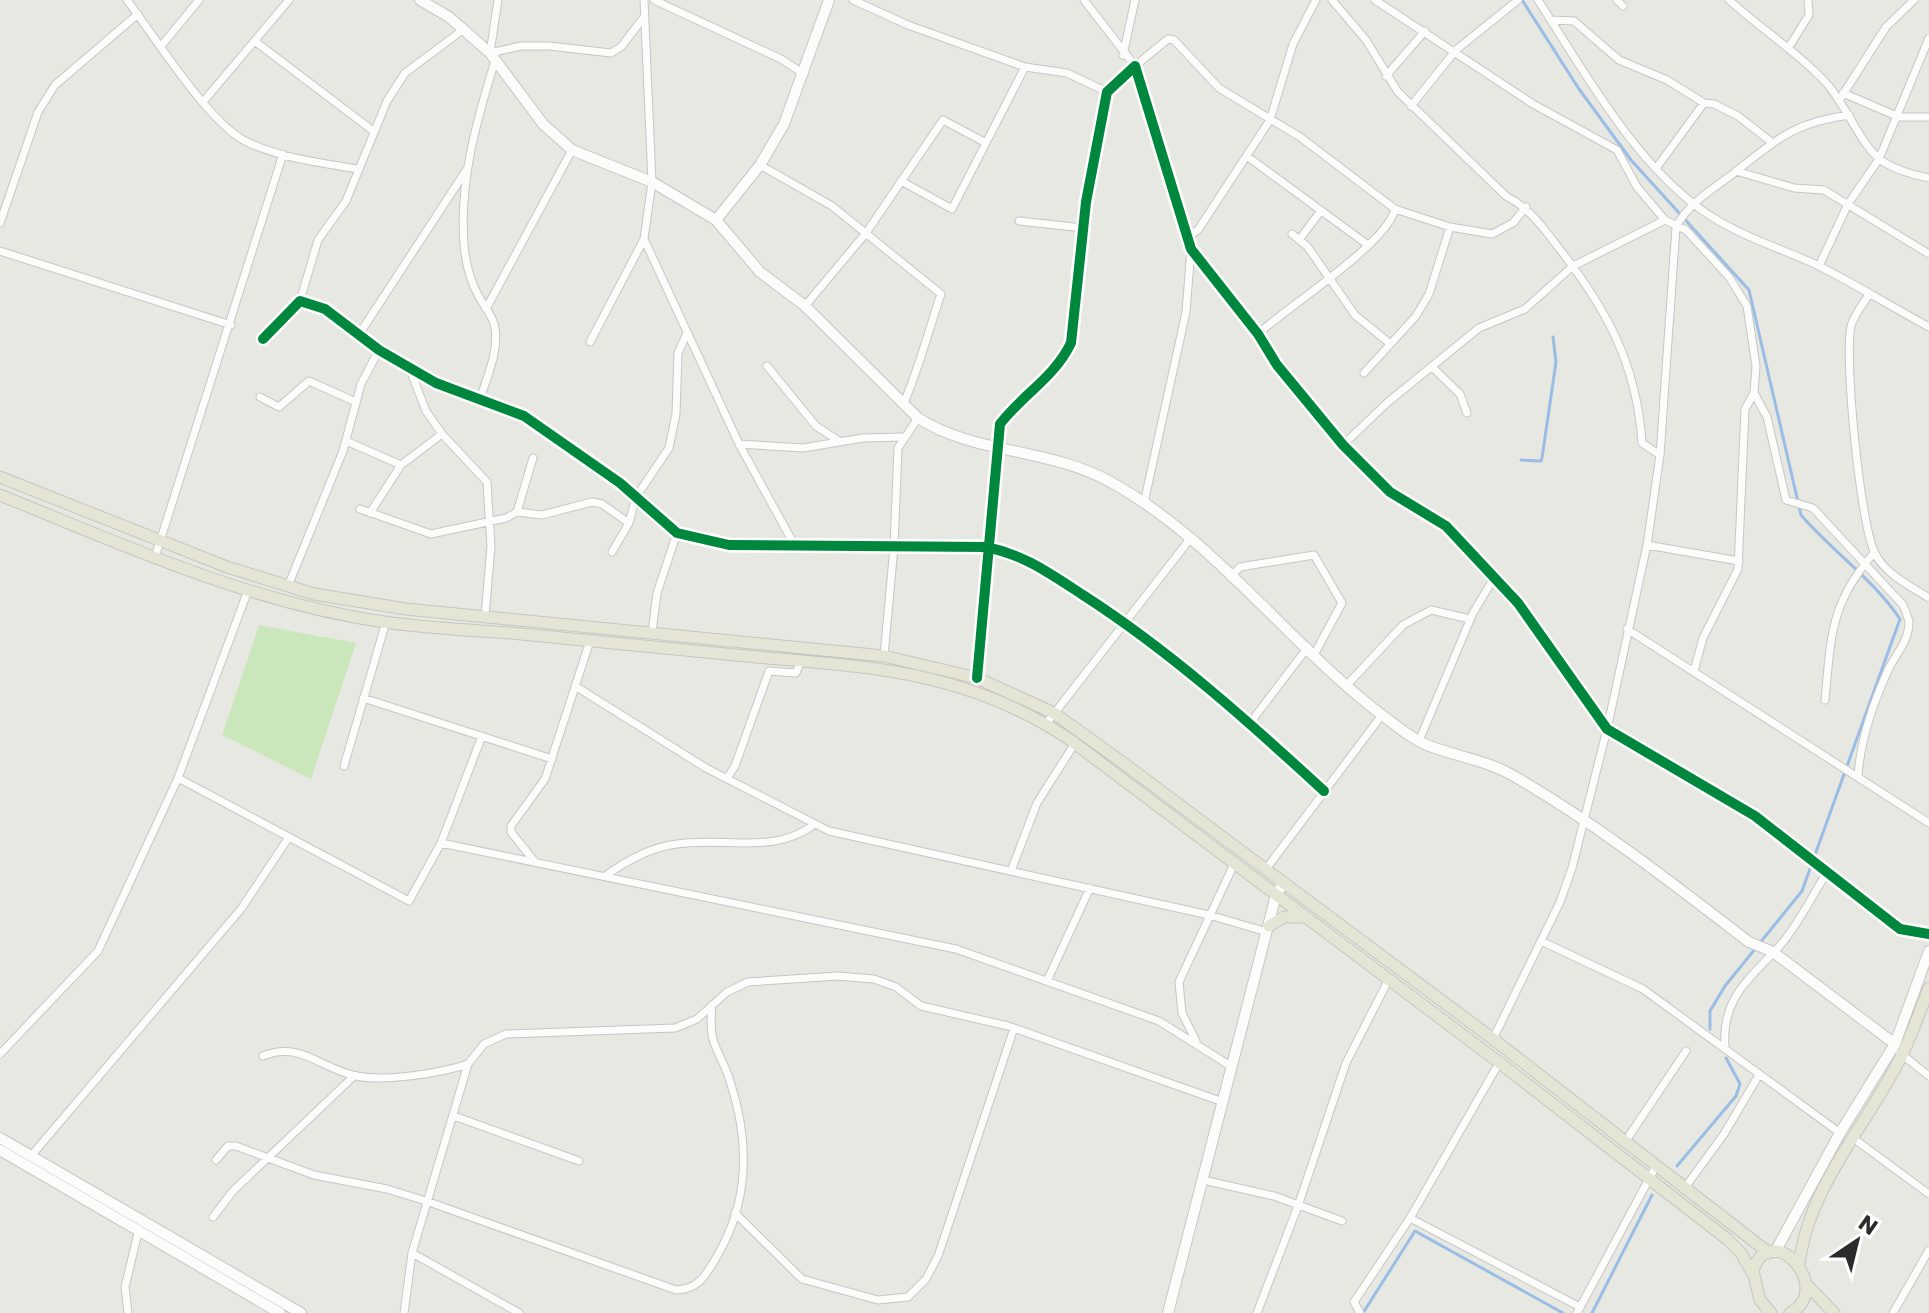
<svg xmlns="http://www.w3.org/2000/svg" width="1929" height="1313" font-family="Poppins,sans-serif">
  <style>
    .pitch { fill: #c9e7bb }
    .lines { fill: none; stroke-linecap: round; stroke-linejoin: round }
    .stream { stroke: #9abde6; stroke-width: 3 }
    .street-casing { stroke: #c6c6c6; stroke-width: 9 }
    .secondary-casing { stroke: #c6c6c6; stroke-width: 12 }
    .primary-casing { stroke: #c5c5c2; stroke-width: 13 }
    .street { stroke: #fcfcfb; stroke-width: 7 }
    .secondary { stroke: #fcfcfb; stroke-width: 10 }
    .primary { stroke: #e5e5d5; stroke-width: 11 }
    .cycleway-casing { stroke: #fff; stroke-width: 15 }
    .cycleway { stroke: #00873e; stroke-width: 10 }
  </style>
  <rect width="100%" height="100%" fill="#e8e8e2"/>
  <path class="pitch" d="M 259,625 L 356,643 L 311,779 L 222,735 Z"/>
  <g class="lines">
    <path class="stream" d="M 1522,0 L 1579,89 L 1631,160 L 1749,290 L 1801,515 C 1832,551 1874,580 1900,619 L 1802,891 L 1725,986 L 1710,1011 L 1710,1029
      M 1521,460 L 1541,461 L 1542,458 L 1556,362 L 1553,337
      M 1677,1166 L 1736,1096 L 1740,1084 L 1726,1058
      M 1363,1313 L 1415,1231 L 1563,1313
      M 1592,1313 L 1652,1195"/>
    <defs>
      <path id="street" d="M 127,0 C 154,36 208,122 245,141 C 280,158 320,163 358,169
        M 498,0 L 490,53 L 521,46 L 549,46 L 611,53 L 621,47 L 644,17
        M 644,0 L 652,182 L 644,239 L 739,444 L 795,546
        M 654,0 L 781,59 L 804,74
        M 853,0 L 908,25 L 1025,67 L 952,209 L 901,181
        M 1084,0 L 1135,66 L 1168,39 L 1174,40 L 1219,88 L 1300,137 L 1395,209 L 1450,227 L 1492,234 L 1513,223 L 1526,207
        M 1332,0 L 1366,40 L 1398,92 L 1506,196 C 1529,208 1542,226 1558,247 C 1606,308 1637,364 1642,443 L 1660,455
        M 1375,0 L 1533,104 L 1617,150 L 1637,187 L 1665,220 L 1686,230 L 1729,277 L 1747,306 L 1756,366 L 1754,393 L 1745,409 L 1738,569 L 1703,638 L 1694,671
        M 1538,0 C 1585,73 1641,175 1717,220 C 1748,239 1785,250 1817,265 C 1855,284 1892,307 1929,327
        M 1617,0 L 1623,6
        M 1729,0 C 1762,30 1799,53 1828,85 C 1846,106 1862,147 1882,161 C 1896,170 1913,175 1929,178
        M 1551,20 L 1574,21 L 1619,60 L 1667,80 L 1704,103 L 1714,104 L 1738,116 L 1770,141
        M 256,42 L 372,130
        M 162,45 L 199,0
        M 1789,47 L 1809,15 L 1808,0
        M 1123,55 L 1135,0
        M 1025,67 L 1067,73 L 1107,92
        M 1386,76 L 1425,31
        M 1843,93 L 1899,117 L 1929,117
        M 1840,99 L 1886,27 L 1914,0
        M 203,102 L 289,0
        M 1411,106 L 1456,50 L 1518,0
        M 1248,157 L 1368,245
        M 760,165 L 832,206 L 941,294 C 928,332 919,369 903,405
        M 1657,167 L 1704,103
        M 1736,171 L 1794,188 L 1824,190 L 1929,254
        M 1019,221 L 1083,228
        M 0,223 L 38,112 L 55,85 L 138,14
        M 1292,234 L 1307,246 L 1355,315 L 1388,342
        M 1186,238 L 1198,230 L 1270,120 L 1293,44 L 1316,0
        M 1299,240 L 1320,212
        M 0,251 L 231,325
        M 1819,266 L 1848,204 L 1879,159 L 1929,38
        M 1869,294 C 1864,303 1854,315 1851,326 C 1844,358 1860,520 1874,551 C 1883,573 1910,586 1929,598
        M 300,301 L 318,240 L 346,201 L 387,101 L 405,73 L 464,29
        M 805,306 L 866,233 L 943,120 L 986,143
        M 486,309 L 572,150
        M 1258,334 C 1287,307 1388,243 1395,209
        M 358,336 L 467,169
        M 263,339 L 300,301 L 325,309 L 379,350 L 436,383 L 524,416 L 620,483 L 677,533 L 729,545 L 986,547 C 1025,555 1049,573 1083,595 C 1170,651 1248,721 1324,791
        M 590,342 L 644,239
        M 767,366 L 816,426 L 839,441
        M 409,367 L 426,411 L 442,434 L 487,482 L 491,546 L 485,616
        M 1432,367 L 1460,394 L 1467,413
        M 1364,373 L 1416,316 L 1429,294 L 1450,227
        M 1754,393 L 1767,417 L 1786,500 L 1813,508 L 1903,605 C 1905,610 1908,617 1909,622 C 1909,640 1897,653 1889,668 C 1874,701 1860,741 1858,777
        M 260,397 L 279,407 L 309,381 L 356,402
        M 480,399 C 487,377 499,351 495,328 C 494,317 483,305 478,295 C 472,284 467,267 465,254 C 457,189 476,122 495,61
        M 346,441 L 401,465
        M 739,444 L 803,448 L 863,438 L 902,437
        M 1343,445 L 1388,402 L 1479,328 L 1525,309 L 1573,266 L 1665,220
        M 1144,503 L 1186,312 L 1191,249
        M 360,509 L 431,534 L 506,518 L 517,512 L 533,458
        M 517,512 L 542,515 L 592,502 L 602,504 L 629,523
        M 370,513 L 401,465 L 442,434
        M 1647,545 L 1739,561
        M 612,552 L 629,523 L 636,497 L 669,448 L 676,414 L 678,353 L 687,333
        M 155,557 L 283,154
        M 1230,577 L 1240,567 L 1314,555 L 1342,603 L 1315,653
        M 288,586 L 343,451 L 361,384 L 379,350
        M 1627,629 L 1929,823
        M 652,632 L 657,593 L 677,533
        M 884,656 L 894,547 L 898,448 L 918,418
        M 977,678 L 1000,424 C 1023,394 1054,378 1071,343 L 1086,202 L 1107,92 L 1135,66 L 1191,249 L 1258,334 L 1277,365 L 1343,445 L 1390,492 L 1446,526 L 1518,603 L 1607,729 L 1755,816 L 1900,929 L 1929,934
        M 575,686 L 706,768 L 829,831 L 1209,915 L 1267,932
        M 1346,686 L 1403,625 L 1431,610 L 1470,619
        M 363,698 L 552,759
        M 1825,700 C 1831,637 1830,603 1874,553
        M 1250,723 L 1308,647
        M 1046,724 L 1190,539
        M 1419,741 L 1473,613 L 1494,578
        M 344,766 L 386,622
        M 178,778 L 247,593
        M 727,778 L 735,766 L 769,671 L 796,673 L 801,661
        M 441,843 L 956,949 L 1159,1021 L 1232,1067
        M 535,862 L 511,832 L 511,826 L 545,779 L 590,641
        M 1266,869 L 1382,715
        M 1011,871 L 1037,803 L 1075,743
        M 605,876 C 626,861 651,847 677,844 C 725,837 775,855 815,824
        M 1543,942 L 1643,989 L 1840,1133
        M 1047,981 L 1090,888
        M 1493,1039 L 1560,902 L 1572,868 L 1607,729 L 1647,545 L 1660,455 L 1676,227 C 1688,204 1710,191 1730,176 C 1774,142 1790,123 1849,115
        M 1196,1041 L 1182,1013 L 1179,982 L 1234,864
        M 1725,1048 C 1721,995 1752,978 1783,942 C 1800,921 1813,895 1827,872
        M 1900,1053 L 1929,1076
        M 0,1054 L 98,951 L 178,778 L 409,901 L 441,843 L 482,736
        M 263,1056 C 300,1040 322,1070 357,1076 C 385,1082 441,1073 468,1064
        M 454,1116 L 579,1161
        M 1853,1138 L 1929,1194
        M 1625,1142 L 1686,1051
        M 31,1156 L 241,909 L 289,837
        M 216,1160 L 228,1146 L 236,1146 L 314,1175 L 387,1189 L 429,1202 L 676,1290 C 699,1289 705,1276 716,1258 C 750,1201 750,1142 730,1081 C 718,1045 708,1048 712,1005
        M 1203,1180 L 1274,1196 L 1342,1221
        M 1684,1189 L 1724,1134 L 1759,1075
        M 735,1213 L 802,1279 L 878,1300 L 908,1297 L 926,1279 L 938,1256 L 1014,1028
        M 213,1217 L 233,1191 L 354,1076
        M 1410,1218 L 1580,1307
        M 412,1253 L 519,1313
        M 128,1313 L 125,1287 L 139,1229
        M 404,1313 L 412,1253 L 468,1064 L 484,1044 L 506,1034 L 675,1028 L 697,1019 L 727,992 L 748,982 L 838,976 L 874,979 L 896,987 L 921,1006 L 1008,1026 L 1223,1102
        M 1257,1313 L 1298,1206 L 1346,1063 L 1389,979
        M 1360,1313 L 1354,1302 L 1410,1218 L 1499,1063
        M 1577,1313 L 1656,1166
        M 1893,1313 L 1929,1250"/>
      <path id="secondary" d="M 420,0 L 449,17 L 490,53 L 543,124 L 572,150 L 652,182 L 716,220 L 760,272 L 805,306 L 918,418 C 974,454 1047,448 1107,480 C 1215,538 1289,646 1386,718 C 1399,728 1412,739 1427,745 C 1454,756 1486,760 1512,775 C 1597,824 1672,883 1749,942 L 1773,952 L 1895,1044
        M 716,220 L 760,165 L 784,124 L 829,0
        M 0,1138 L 301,1313
        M 0,1150 L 280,1313
        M 1775,1252 L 1840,1133 L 1895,1044 L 1929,951
        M 1168,1313 L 1276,895 L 1284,882"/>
      <path id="primary" d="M 0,477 L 227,567 L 314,594 L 406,609 L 884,656 L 977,678 L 1054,713 L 1130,768 L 1493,1039 L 1769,1253
        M 0,495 C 126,546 248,602 384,622 C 426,628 469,630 511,633 C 589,641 668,648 746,656 C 867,667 964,669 1069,739 L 1496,1060 L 1727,1239 L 1741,1253 L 1754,1276
        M 1269,926 L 1284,917 L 1305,917
        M 1799,1265 C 1808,1187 1867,1125 1901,1057 C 1912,1035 1920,1011 1929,988
        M 1807,1285 L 1834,1313
        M 1771,1313 L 1760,1300 L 1753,1271 C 1770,1215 1836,1290 1790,1313"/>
    </defs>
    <use href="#street" class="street-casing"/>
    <use href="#secondary" class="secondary-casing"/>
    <use href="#primary" class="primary-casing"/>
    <use href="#street" class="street"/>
    <use href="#secondary" class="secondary"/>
    <use href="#primary" class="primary"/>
    <defs>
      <path id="cycleway" d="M 263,339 L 300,301 L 325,309 L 379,350 L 436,383 L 524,416 L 620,483 L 677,533 L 729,545 L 986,547 C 1025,555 1049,573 1083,595 C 1170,651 1248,721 1324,791
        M 977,678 L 1000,424 C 1023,394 1054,378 1071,343 L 1086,202 L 1107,92 L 1135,66 L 1191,249 L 1258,334 L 1277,365 L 1343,445 L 1390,492 L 1446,526 L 1518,603 L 1607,729 L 1755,816 L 1900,929 L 1929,934"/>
    </defs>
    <use href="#cycleway" class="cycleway-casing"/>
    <use href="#cycleway" class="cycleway"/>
  </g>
  <g transform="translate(1857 1241) rotate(35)" stroke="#ffffff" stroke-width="6" paint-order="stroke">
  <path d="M0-6L14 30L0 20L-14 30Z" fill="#2b2b2b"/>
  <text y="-12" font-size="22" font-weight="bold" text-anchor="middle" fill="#2b2b2b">N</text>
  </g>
</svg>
